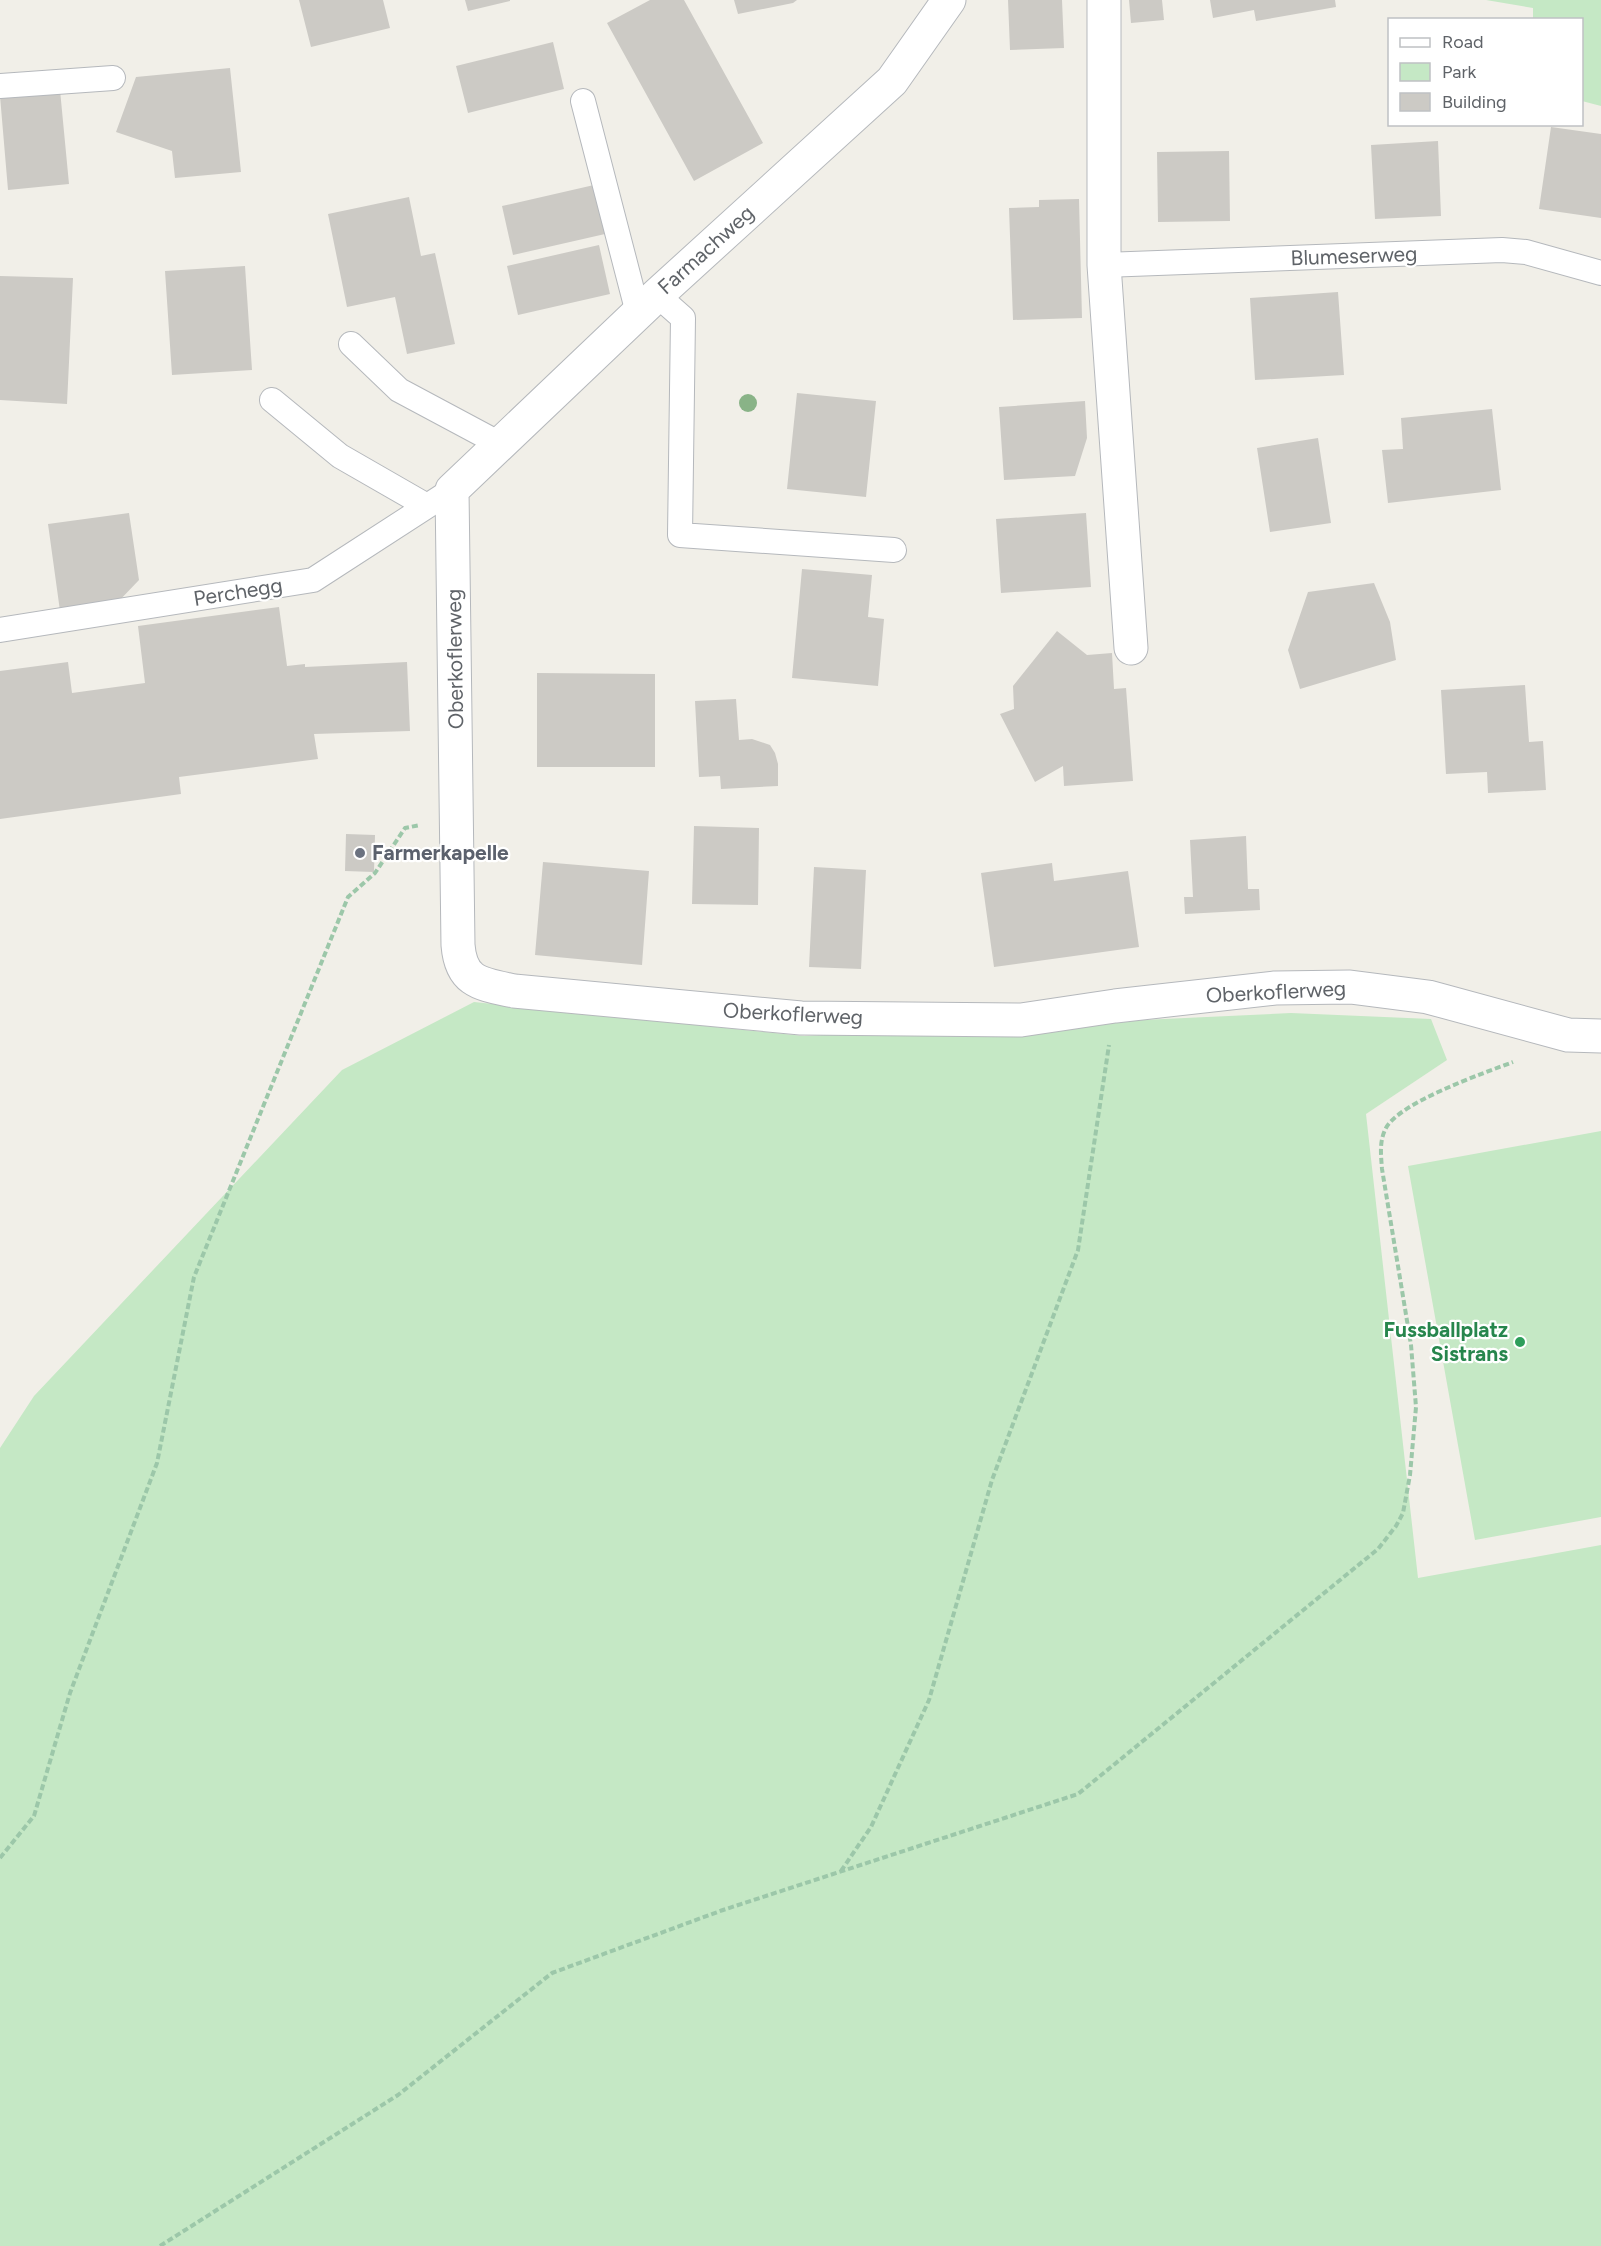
<svg xmlns="http://www.w3.org/2000/svg" width="1601" height="2246" font-family="Figtree,sans-serif">
  <style>
    .green { fill: #c5e8c5 }
    .building { fill: #cccac5 }
    .lines { fill: none; stroke-linecap: round; stroke-linejoin: round }
    .lane-casing { stroke: #b5b8bc; stroke-width: 26 }
    .street-casing { stroke: #b5b8bc; stroke-width: 35 }
    .path { stroke: #9cc7a9; stroke-width: 4; stroke-dasharray: 6 3; stroke-linecap: butt }
    .lane { stroke: #fff; stroke-width: 24 }
    .street { stroke: #fff; stroke-width: 33 }
    .tree { fill: #89b387 }
    .worship-dot { fill: #6b7280; stroke: #fff; stroke-width: 2 }
    .leisure-dot { fill: #2e9e5b; stroke: #fff; stroke-width: 2 }
    .labels { text-anchor: middle; stroke-width: 4.5; stroke-linejoin: round; paint-order: stroke }
    .street-label { font-size: 21px; fill: #5f6368; stroke: #fff }
    .worship-label { font-size: 21px; font-weight: bold; fill: #5b616d; stroke: #fff; text-anchor: start }
    .leisure-label { font-size: 21px; font-weight: bold; fill: #27864d; stroke: #fff; text-anchor: end }
  </style>
  <rect width="100%" height="100%" fill="#f1efe8"/>
  <path class="green" d="M 1486,0 L 1601,0 L 1601,106 L 1582,101 L 1582,20 L 1533,19 L 1533,8 Z
    M 474,1002 L 804,1036 L 1291,1013 L 1431,1019 L 1447,1060 L 1366,1114 L 1418,1578 L 1601,1545 L 1601,2246 L 0,2246 L 0,1448 L 34,1396 L 342,1070 Z
    M 1601,1131 L 1601,1517 L 1475,1540 L 1408,1166 Z"/>
  <path class="building" d="M 299,0 L 383,0 L 390,28 L 311,47 Z
    M 465,0 L 510,0 L 510,1 L 468,11 Z
    M 650,0 L 684,0 L 763,143 L 694,181 L 607,23 Z
    M 734,0 L 797,0 L 793,3 L 738,14 Z
    M 1008,0 L 1062,0 L 1064,48 L 1010,50 Z
    M 1129,0 L 1162,0 L 1164,20 L 1131,23 Z
    M 1210,0 L 1335,0 L 1336,7 L 1256,21 L 1254,10 L 1213,18 Z
    M 553,42 L 564,89 L 468,113 L 456,66 Z
    M 230,68 L 241,172 L 175,178 L 172,151 L 116,132 L 136,77 Z
    M 60,90 L 69,184 L 8,190 L 0,96 Z
    M 1551,127 L 1601,134 L 1601,218 L 1539,209 Z
    M 1438,141 L 1441,216 L 1375,219 L 1371,145 Z
    M 1229,151 L 1230,221 L 1158,222 L 1157,152 Z
    M 594,185 L 605,234 L 513,255 L 502,206 Z
    M 409,197 L 421,256 L 435,253 L 455,344 L 407,354 L 395,297 L 347,307 L 328,214 Z
    M 1079,199 L 1082,318 L 1013,320 L 1009,208 L 1039,207 L 1039,200 Z
    M 599,245 L 610,294 L 518,315 L 507,266 Z
    M 245,266 L 252,370 L 172,375 L 165,271 Z
    M 0,276 L 73,278 L 67,404 L 0,400 Z
    M 1338,292 L 1344,375 L 1255,380 L 1250,298 Z
    M 797,393 L 876,401 L 866,497 L 787,489 Z
    M 1085,401 L 1087,438 L 1075,476 L 1004,480 L 999,407 Z
    M 1492,409 L 1501,490 L 1388,503 L 1382,450 L 1403,449 L 1401,418 Z
    M 1318,438 L 1331,523 L 1270,532 L 1257,448 Z
    M 129,513 L 139,580 L 117,603 L 60,611 L 48,524 Z
    M 1086,513 L 1091,587 L 1001,593 L 996,519 Z
    M 802,569 L 872,575 L 868,617 L 884,619 L 878,686 L 792,678 Z
    M 1374,583 L 1390,622 L 1396,660 L 1300,689 L 1288,650 L 1308,592 Z
    M 279,607 L 287,666 L 305,664 L 305,667 L 407,662 L 410,731 L 314,734 L 318,759 L 179,777 L 181,794 L 0,819 L 0,671 L 68,662 L 72,693 L 145,683 L 138,626 Z
    M 1057,631 L 1087,655 L 1112,653 L 1114,689 L 1126,688 L 1133,781 L 1064,786 L 1063,766 L 1035,782 L 1000,714 L 1014,709 L 1013,686 Z
    M 537,673 L 655,674 L 655,767 L 537,767 Z
    M 1525,685 L 1529,742 L 1543,741 L 1546,790 L 1488,793 L 1487,772 L 1446,774 L 1441,690 Z
    M 736,699 L 739,740 L 752,739 L 770,745 L 775,753 L 778,764 L 778,786 L 721,789 L 720,776 L 699,777 L 695,701 Z
    M 694,826 L 759,828 L 758,905 L 692,904 Z
    M 346,834 L 375,835 L 374,872 L 345,871 Z
    M 1246,836 L 1248,889 L 1259,889 L 1260,910 L 1185,914 L 1184,897 L 1193,897 L 1190,840 Z
    M 543,862 L 649,871 L 642,965 L 535,955 Z
    M 1052,863 L 1054,881 L 1128,871 L 1139,947 L 994,967 L 981,873 Z
    M 814,867 L 866,870 L 861,969 L 809,967 Z"/>
  <g class="lines">
    <defs>
      <path id="lane" d="M 0,86 L 113,78
        M 583,101 L 638,313
        M 1104,265 L 1502,250 L 1526,252 L 1601,273
        M 657,295 L 683,318 L 680,535 L 894,550
        M 351,344 L 399,390 L 500,444
        M 272,400 L 340,456 L 427,506
        M 0,630 L 313,580 L 452,490"/>
      <path id="street" d="M 949,0 L 892,81 L 657,295 L 452,490 L 458,945 C 461,983 481,984 514,991 L 801,1018 L 1021,1020 L 1115,1006 L 1275,988 L 1350,987 L 1428,997 L 1568,1035 L 1601,1036
        M 1104,0 L 1104,265 L 1131,648"/>
    </defs>
    <use href="#lane" class="lane-casing"/>
    <use href="#street" class="street-casing"/>
    <path class="path" d="M 0,1858 L 34,1816 L 70,1693 L 157,1463 L 194,1277 L 348,897 L 375,873 L 405,828 L 420,825
      M 841,1871 L 871,1827 L 929,1700 L 992,1480 L 1078,1250 L 1109,1045
      M 160,2246 L 398,2095 L 552,1973 L 723,1910 L 1078,1794 L 1378,1549 L 1396,1526 L 1403,1513 L 1410,1475 L 1416,1407 L 1411,1345 L 1382,1169 C 1381,1155 1379,1141 1386,1128 C 1400,1102 1484,1073 1513,1062"/>
    <use href="#lane" class="lane"/>
    <use href="#street" class="street"/>
  </g>
  <circle class="tree" cx="748" cy="403" r="9"/>
  <circle class="worship-dot" cx="360" cy="853" r="6"/>
  <circle class="leisure-dot" cx="1520" cy="1342" r="6"/>
  <g class="labels">
    <g class="street-label">
      <text transform="translate(706 250) rotate(-42)" y="7">Farmachweg</text>
      <text transform="translate(1354 256) rotate(-2)" y="7">Blumeserweg</text>
      <text transform="translate(238 592) rotate(-9)" y="7">Perchegg</text>
      <text transform="translate(455 659) rotate(-91)" y="7">Oberkoflerweg</text>
      <text transform="translate(1276 992) rotate(-3)" y="7">Oberkoflerweg</text>
      <text transform="translate(793 1014) rotate(3)" y="7">Oberkoflerweg</text>
    </g>
    <g class="worship-label">
      <text x="372" y="860">Farmerkapelle</text>
    </g>
    <g class="leisure-label">
      <text x="1508" y="1337">Fussballplatz<tspan x="1508" dy="24">Sistrans</tspan></text>
    </g>
  </g>
  <rect x="1388" y="18" width="195" height="108" fill="#ffffff" stroke="#bfc1c3" stroke-width="1.5"/>
  <rect x="1400" y="38" width="30" height="9" fill="#ffffff" stroke="#bfc1c3" stroke-width="1.5"/>
  <text x="1442" y="48" font-size="18" fill="#5f6368">Road</text>
  <rect x="1400" y="63" width="30" height="18" fill="#c5e8c5" stroke="#bfc1c3" stroke-width="1.5"/>
  <text x="1442" y="78" font-size="18" fill="#5f6368">Park</text>
  <rect x="1400" y="93" width="30" height="18" fill="#cccac5" stroke="#bfc1c3" stroke-width="1.5"/>
  <text x="1442" y="108" font-size="18" fill="#5f6368">Building</text>
</svg>
